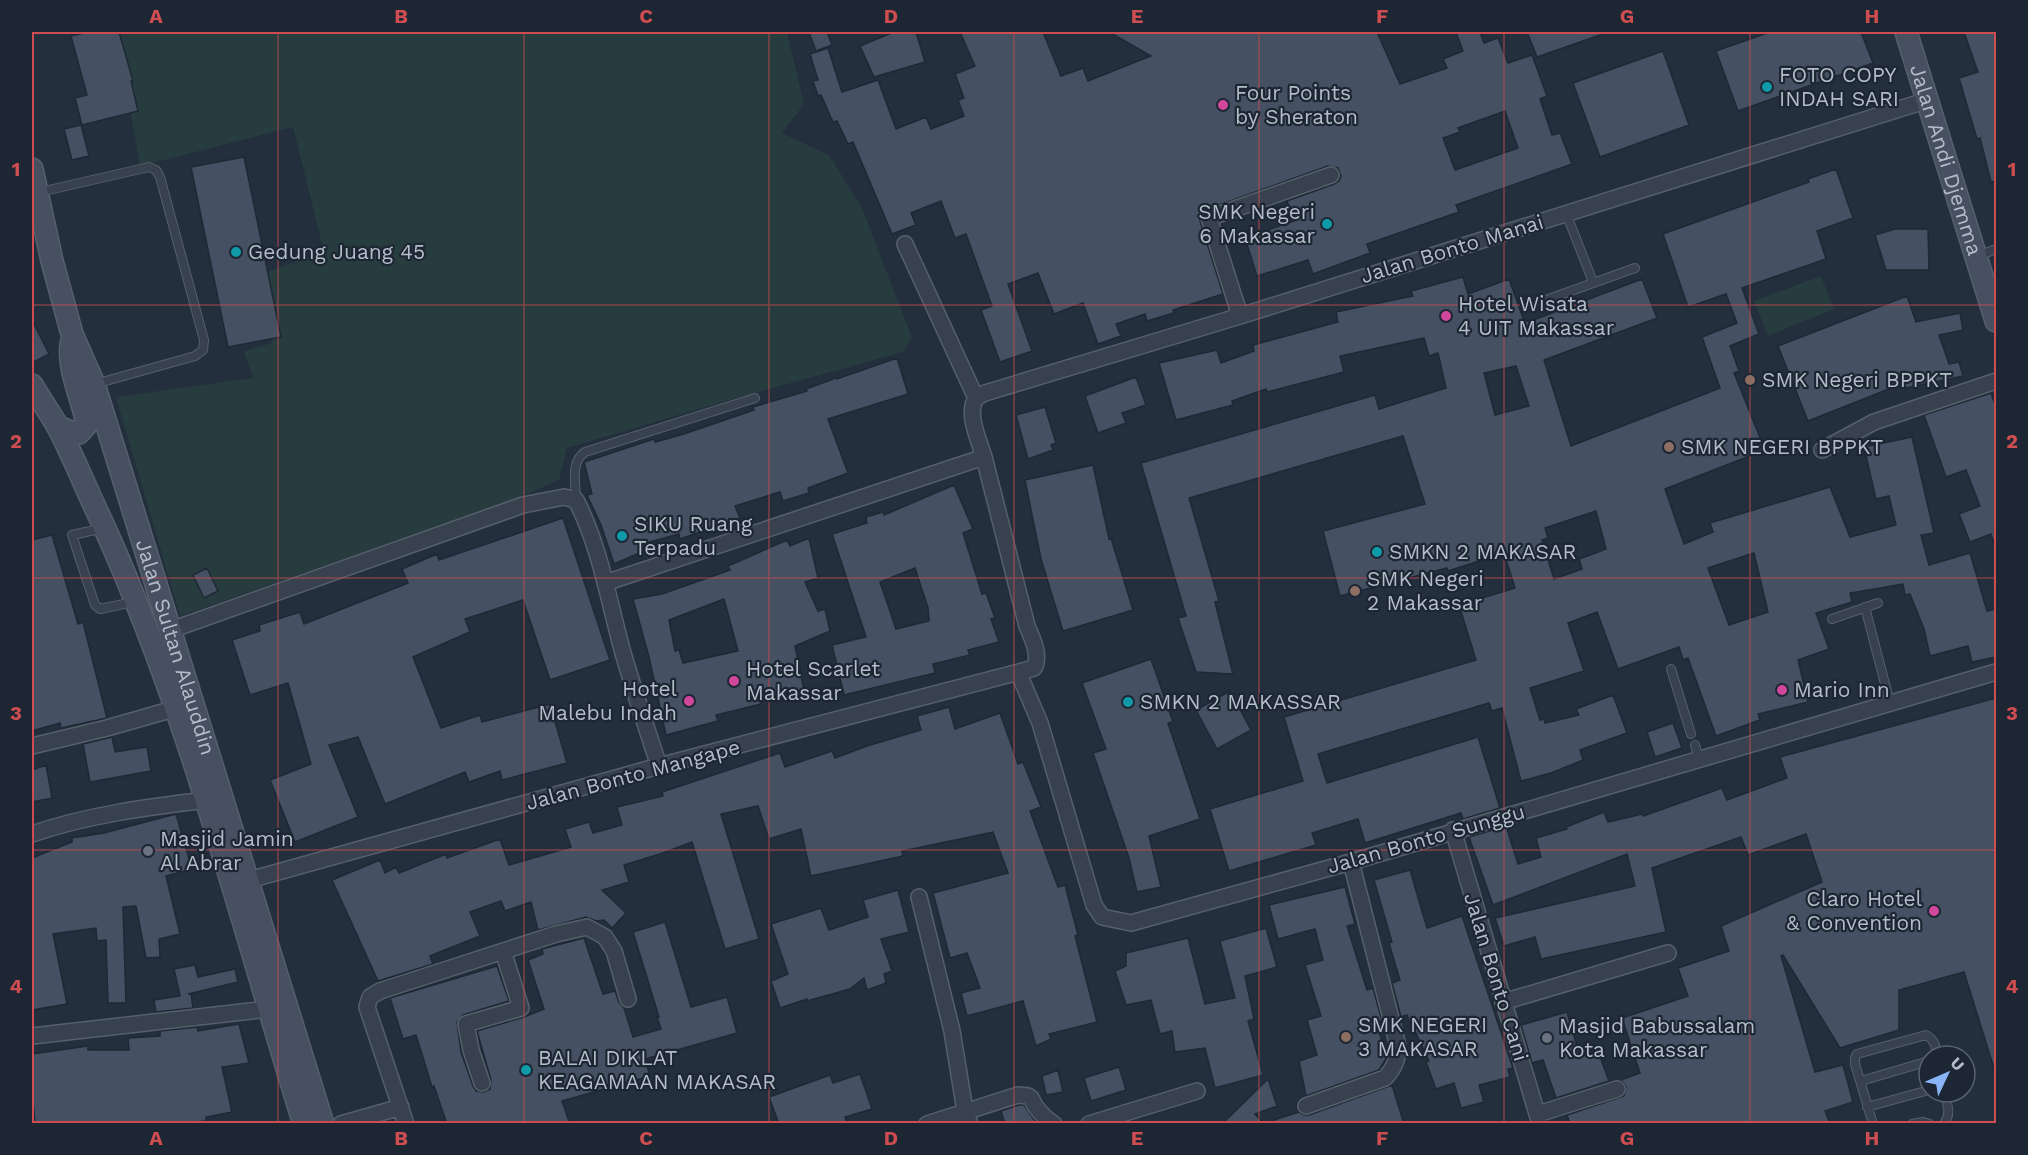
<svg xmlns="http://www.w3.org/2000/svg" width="2028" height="1155" font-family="'Work Sans',sans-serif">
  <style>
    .green { fill: #263c3f }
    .building { fill: #455162; stroke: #1f2835; stroke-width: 1.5; fill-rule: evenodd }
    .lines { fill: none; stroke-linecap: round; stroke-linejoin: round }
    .lane-casing { stroke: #565f6c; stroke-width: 10 }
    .street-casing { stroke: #565f6c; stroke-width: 18 }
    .secondary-casing { stroke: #565f6c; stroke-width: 24 }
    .lane { stroke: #38414e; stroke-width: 8 }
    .street { stroke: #38414e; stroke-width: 15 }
    .secondary { stroke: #465061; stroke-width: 21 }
    .grid { fill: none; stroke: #ce4d50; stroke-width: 1.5; stroke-opacity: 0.55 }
    .culture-dot { fill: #0f9aa8; stroke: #1d2633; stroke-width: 2 }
    .hotel-dot { fill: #d1479c; stroke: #1d2633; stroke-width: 2 }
    .education-dot { fill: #8d6e63; stroke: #1d2633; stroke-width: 2 }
    .worship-dot { fill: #6b7280; stroke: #1d2633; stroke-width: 2 }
    .labels { text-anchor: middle; stroke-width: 4.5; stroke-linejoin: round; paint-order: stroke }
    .poi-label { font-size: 21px; fill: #b4bcc9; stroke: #1d2633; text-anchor: start }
    .street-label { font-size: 21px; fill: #b4bcc9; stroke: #1d2633 }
    .neatline { fill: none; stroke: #ce4d50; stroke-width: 2 }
    .grid-label { font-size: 20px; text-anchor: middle; font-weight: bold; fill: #ce4d50 }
  </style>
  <rect width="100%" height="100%" fill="#242f3e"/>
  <path class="green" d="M 116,32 L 787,32 L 804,104 L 782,133 L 829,155 L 862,208 L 912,338 L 903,352 L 737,398 L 567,448 L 559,480 L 516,499 L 180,616 L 116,397 L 253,378 L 244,351 L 272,343 L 261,274 L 324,252 L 293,127 L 140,166 Z
    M 1821,276 L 1834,309 L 1768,336 L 1754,301 Z"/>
  <path class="building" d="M 88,32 L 119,32 L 133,81 L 131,81 L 138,111 L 82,125 L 75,98 L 87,95 L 71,36 Z
    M 809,32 L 827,32 L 832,45 L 816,51 Z
    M 894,32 L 916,32 L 925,62 L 874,77 L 860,46 Z
    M 960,32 L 1043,32 L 1061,76 L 1083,68 L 1088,81 L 1151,56 L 1109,32 L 1377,32 L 1400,84 L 1447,68 L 1443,59 L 1463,51 L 1456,32 L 1480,32 L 1484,43 L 1498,38 L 1508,63 L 1532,55 L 1547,96 L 1540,99 L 1552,135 L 1560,133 L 1572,164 L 1456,205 L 1459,212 L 1367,244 L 1370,253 L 1313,274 L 1308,260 L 1257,276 L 1245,238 L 1294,221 L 1287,201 L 1334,184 L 1339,181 L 1341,176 L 1338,168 L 1328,166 L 1202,211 L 1200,221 L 1223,294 L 1173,310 L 1174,313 L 1147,321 L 1145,314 L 1116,324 L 1121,336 L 1098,344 L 1083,303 L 1054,314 L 1038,273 L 1008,284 L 1032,351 L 1000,362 L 981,310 L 992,306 L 966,234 L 955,238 L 941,201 L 911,213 L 916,225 L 892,234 L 853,142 L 848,144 L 837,121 L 833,122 L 821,95 L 818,96 L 813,81 L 818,80 L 810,54 L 828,48 L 842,92 L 878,80 L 896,129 L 926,117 L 931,129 L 964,116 L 958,100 L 964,98 L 955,74 L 975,66 ZM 1505,111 L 1518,148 L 1455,170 L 1443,138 L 1460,132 L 1458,128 Z
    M 1527,32 L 1603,32 L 1603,34 L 1537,57 Z
    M 1770,32 L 1861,32 L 1873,63 L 1738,111 L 1716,51 Z
    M 1964,32 L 1996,32 L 1996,181 L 1991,182 L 1980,138 L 1977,139 L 1959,78 L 1978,72 Z
    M 1663,51 L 1689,125 L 1600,157 L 1573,83 Z
    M 81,125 L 89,156 L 72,160 L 64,129 Z
    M 244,157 L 281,337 L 228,347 L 191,167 Z
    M 1836,169 L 1853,218 L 1817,231 L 1826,259 L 1742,288 L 1759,334 L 1730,346 L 1739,371 L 1734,373 L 1765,450 L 1665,489 L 1684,544 L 1713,532 L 1710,523 L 1830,487 L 1850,537 L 1896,525 L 1889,496 L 1876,499 L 1864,447 L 1912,437 L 1934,533 L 1921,535 L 1929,565 L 1970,553 L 1987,611 L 1996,609 L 1996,657 L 1972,662 L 1968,646 L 1930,656 L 1924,629 L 1910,594 L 1905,595 L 1903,584 L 1850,593 L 1852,602 L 1816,613 L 1829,649 L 1798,660 L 1808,702 L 1758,714 L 1760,720 L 1716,736 L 1688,658 L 1683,660 L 1679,647 L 1618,669 L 1597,612 L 1568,623 L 1584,671 L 1530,688 L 1540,720 L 1544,719 L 1545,723 L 1579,715 L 1576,709 L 1613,695 L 1627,733 L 1580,750 L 1583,760 L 1551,773 L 1521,781 L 1502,708 L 1492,711 L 1489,703 L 1318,754 L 1327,783 L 1478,737 L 1500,808 L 1463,819 L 1461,813 L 1365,843 L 1358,819 L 1312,833 L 1316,845 L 1229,871 L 1210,809 L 1303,781 L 1284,717 L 1476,660 L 1459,605 L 1515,588 L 1504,553 L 1448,571 L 1447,568 L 1340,596 L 1323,531 L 1425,504 L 1403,436 L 1189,498 L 1219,601 L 1215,602 L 1233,674 L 1196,672 L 1178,618 L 1186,616 L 1141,463 L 1375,395 L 1379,409 L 1446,388 L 1438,353 L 1429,356 L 1424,338 L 1340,356 L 1344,372 L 1267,392 L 1266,389 L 1232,401 L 1233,405 L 1176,420 L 1159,363 L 1217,350 L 1221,363 L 1254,351 L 1253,345 L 1338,322 L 1336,312 L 1413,296 L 1411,291 L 1463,277 L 1468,294 L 1509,279 L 1524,321 L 1531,321 L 1642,279 L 1657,318 L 1544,360 L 1571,446 L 1720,388 L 1702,337 L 1737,323 L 1726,294 L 1688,307 L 1663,234 L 1809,182 L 1808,179 ZM 1516,366 L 1529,406 L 1495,415 L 1484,373 ZM 1596,511 L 1606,549 L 1579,559 L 1582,569 L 1554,579 L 1542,540 L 1548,538 L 1545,528 ZM 1754,553 L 1768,612 L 1729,625 L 1708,568 Z
    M 1895,229 L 1928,229 L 1929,270 L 1886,270 L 1875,235 Z
    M 1907,296 L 1916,322 L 1960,313 L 1963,330 L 1939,335 L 1949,364 L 1959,362 L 1963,376 L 1906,388 L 1904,383 L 1808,421 L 1778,346 Z
    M 32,320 L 49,354 L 32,363 Z
    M 897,358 L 908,394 L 828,419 L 848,473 L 808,488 L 809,493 L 783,501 L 780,492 L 735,506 L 740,518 L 680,539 L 679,534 L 642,544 L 644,551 L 614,564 L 601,525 L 587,495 L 592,494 L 584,462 L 654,439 L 655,442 L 684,434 L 754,410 L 753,407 L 807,391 L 806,389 L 836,378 L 837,379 Z
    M 1136,377 L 1146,405 L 1122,413 L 1126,423 L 1098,433 L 1085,396 Z
    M 1991,393 L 1996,407 L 1996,546 L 1995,546 L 1991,534 L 1970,542 L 1959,514 L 1980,506 L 1966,470 L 1946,477 L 1924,415 Z
    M 1045,407 L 1056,443 L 1051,445 L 1053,450 L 1028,459 L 1016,415 Z
    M 1093,465 L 1109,539 L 1111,538 L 1133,610 L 1063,631 L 1041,559 L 1025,480 Z
    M 954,485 L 973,529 L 963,533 L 982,594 L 986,593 L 995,618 L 991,619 L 999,642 L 968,650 L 970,655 L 933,664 L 935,673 L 844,695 L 832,645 L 866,637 L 832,534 L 867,523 L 866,517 L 883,512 L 884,515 ZM 915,568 L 928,608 L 929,621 L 896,629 L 880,582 Z
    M 563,518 L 610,660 L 550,680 L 523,600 L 465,619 L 470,632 L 413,657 L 441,728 L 480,715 L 482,722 L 550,704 L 567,763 L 502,780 L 500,771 L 469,782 L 465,772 L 385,804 L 358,737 L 329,745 L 358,817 L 295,842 L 270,780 L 311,764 L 288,683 L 250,695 L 232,640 L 260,631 L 259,625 L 300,612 L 304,624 L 408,583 L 402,569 L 437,554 L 439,560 Z
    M 52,535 L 78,624 L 83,622 L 107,718 L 61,728 L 60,723 L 32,731 L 32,540 Z
    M 809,538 L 818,578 L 805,582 L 818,611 L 825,609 L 830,631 L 795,646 L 804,690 L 759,699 L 761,704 L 716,715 L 718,721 L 666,735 L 649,657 L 633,599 L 662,594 L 730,570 L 728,566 L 787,540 L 790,546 ZM 724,599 L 738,651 L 683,663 L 679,650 L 675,651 L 669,620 Z
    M 207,568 L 218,591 L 204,598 L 193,575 Z
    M 1151,659 L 1173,722 L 1168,723 L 1200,819 L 1149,836 L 1161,887 L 1137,892 L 1129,858 L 1093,753 L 1106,749 L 1082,683 Z
    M 1230,691 L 1251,730 L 1217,749 L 1196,710 Z
    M 1996,698 L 1996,1064 L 1993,1065 L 1964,972 L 1899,990 L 1899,1030 L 1840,1048 L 1783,955 L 1781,956 L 1815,1072 L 1843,1065 L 1853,1102 L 1825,1111 L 1830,1124 L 1570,1124 L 1567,1115 L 1624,1096 L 1626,1087 L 1621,1080 L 1640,1073 L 1622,1018 L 1688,996 L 1678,968 L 1729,951 L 1721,926 L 1822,882 L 1806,834 L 1748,855 L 1741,837 L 1652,868 L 1666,932 L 1541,959 L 1535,937 L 1504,946 L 1495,918 L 1635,886 L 1627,854 L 1493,905 L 1469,837 L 1506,826 L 1518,864 L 1541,857 L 1536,838 L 1567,829 L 1566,827 L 1604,812 L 1608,822 L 1642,814 L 1643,816 L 1722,788 L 1727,800 L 1787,778 L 1780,757 Z
    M 949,707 L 955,729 L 1000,713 L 1018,764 L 1023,762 L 1041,807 L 1030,811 L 1058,887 L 1065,885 L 1078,935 L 1075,936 L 1097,1022 L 1049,1034 L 1051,1039 L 1036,1046 L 1023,1001 L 967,1016 L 961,993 L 980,988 L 967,953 L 950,958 L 933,893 L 1008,873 L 993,832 L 902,851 L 903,856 L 811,876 L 801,829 L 769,839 L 758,806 L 721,814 L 759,939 L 725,949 L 692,842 L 663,853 L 624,865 L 629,882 L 602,890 L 626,913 L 612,928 L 604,920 L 596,921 L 586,917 L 538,930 L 531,902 L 505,911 L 501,901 L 470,912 L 480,936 L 430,956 L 433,964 L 378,981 L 332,880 L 380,860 L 385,873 L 396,867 L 399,873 L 446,854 L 447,858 L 500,839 L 509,865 L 571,847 L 565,829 L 589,822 L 593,833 L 622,825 L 617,807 L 663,796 L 662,792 L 780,753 L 785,767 L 832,751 L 835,758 L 867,746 L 921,730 L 917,716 Z
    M 1673,723 L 1682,748 L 1655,757 L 1647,732 Z
    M 112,737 L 115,752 L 147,747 L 151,771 L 90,782 L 83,744 Z
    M 46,765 L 52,798 L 32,802 L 32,770 Z
    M 176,814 L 192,869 L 166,876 L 180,934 L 159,939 L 160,957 L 146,958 L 136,906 L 123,907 L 126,1003 L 108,1003 L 106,940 L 97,941 L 96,928 L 53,934 L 67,1004 L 32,1010 L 32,858 L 72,842 L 72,838 L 104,833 Z
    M 1410,870 L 1427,928 L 1462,916 L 1513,1068 L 1508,1069 L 1510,1077 L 1479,1085 L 1484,1102 L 1461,1108 L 1454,1083 L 1436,1089 L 1426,1062 L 1429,1061 L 1416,1033 L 1414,1034 L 1407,1015 L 1401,1017 L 1392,983 L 1400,980 L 1389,943 L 1392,942 L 1374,880 Z
    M 1345,887 L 1355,924 L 1347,926 L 1367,990 L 1373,988 L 1382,1021 L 1376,1022 L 1387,1057 L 1379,1070 L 1306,1096 L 1299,1061 L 1317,1055 L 1307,1020 L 1321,1016 L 1305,965 L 1323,960 L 1315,929 L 1278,939 L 1269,905 Z
    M 898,890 L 909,932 L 881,939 L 892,971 L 884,974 L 886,983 L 867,990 L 864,978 L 850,989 L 807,1001 L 807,999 L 780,1008 L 771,981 L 788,974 L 771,924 L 821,908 L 829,930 L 868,917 L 863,900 Z
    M 665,922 L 691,1007 L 727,997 L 737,1033 L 645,1059 L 650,1076 L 562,1101 L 570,1124 L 447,1124 L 434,1086 L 432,1087 L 416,1035 L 403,1039 L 390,998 L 497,966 L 509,1001 L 463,1015 L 457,1022 L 461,1052 L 473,1086 L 476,1091 L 484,1092 L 490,1089 L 491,1080 L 477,1031 L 524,1017 L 544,1009 L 528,960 L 543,954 L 542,949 L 584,938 L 603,994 L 615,991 L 619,1002 L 624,1008 L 633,1037 L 661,1029 L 657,1017 L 659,1017 L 633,932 Z
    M 1266,928 L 1277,967 L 1245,976 L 1254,1019 L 1248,1021 L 1263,1075 L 1215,1088 L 1205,1048 L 1175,1052 L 1172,1031 L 1160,1034 L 1151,1000 L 1126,1005 L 1115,971 L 1126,966 L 1126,953 L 1188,938 L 1205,1004 L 1235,998 L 1220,941 Z
    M 195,965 L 198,977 L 235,969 L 238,982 L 188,994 L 191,994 L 193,1008 L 156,1012 L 154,1000 L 180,996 L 174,969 Z
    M 1567,1012 L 1580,1057 L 1598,1051 L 1609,1081 L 1556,1098 L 1543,1060 L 1532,1063 L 1521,1025 Z
    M 239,1024 L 249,1063 L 222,1067 L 232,1112 L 206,1117 L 206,1121 L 170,1124 L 35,1124 L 32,1089 L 32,1054 L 88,1046 L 88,1050 L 129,1050 L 128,1038 L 160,1036 L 160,1031 L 197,1027 L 198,1031 Z
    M 1119,1067 L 1126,1090 L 1091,1101 L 1084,1078 Z
    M 1058,1070 L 1063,1092 L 1046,1095 L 1042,1076 Z
    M 860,1074 L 872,1109 L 845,1117 L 847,1124 L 779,1124 L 769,1097 L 830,1075 L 833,1083 Z
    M 1268,1079 L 1277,1106 L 1255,1114 L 1264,1124 L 1222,1124 Z
    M 1392,1085 L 1404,1124 L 1275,1124 L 1274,1120 L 1299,1112 L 1304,1115 L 1309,1115 Z
    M 1019,1105 L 1024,1105 L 1037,1124 L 1005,1124 L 1001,1111 Z"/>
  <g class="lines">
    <defs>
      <path id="lane" d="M 40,192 L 149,167 L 156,170 L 160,177 L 204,340 L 203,350 L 195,356 L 95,384
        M 1566,213 L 1593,282
        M 1978,256 L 1996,249
        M 1546,300 L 1635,268
        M 576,500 C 576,483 570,462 585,452 L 755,398
        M 104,528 L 72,535 L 95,605 L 100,609 L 133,602
        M 1865,607 L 1890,703
        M 1832,619 L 1878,603
        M 1671,669 L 1691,734
        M 1695,745 L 1699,759
        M 1861,1081 L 1929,1061
        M 1867,1107 L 1929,1090
        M 1873,1124 L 1855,1064 L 1855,1058 L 1857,1054 L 1926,1035 C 1935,1040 1936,1047 1937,1056
        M 1912,1124 L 1923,1122 L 1930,1124
        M 1944,1124 C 1952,1113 1947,1104 1944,1092"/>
      <path id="street" d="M 905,244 L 976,398
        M 1240,316 L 1209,218 L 1331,175
        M 976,398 L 985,393 L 1240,316 L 1928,100
        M 1822,450 L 1874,422 L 1996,381
        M 605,583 L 984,457 C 979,440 966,414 976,398
        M 171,630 L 523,505 L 564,497 L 576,500 C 600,547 609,602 623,653 C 634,691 647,729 659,766
        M 1019,674 L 1040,723 L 1094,905 L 1102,917 L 1131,923 L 1351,862 L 1996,672
        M 32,746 L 107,728 L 177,708
        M 1453,830 L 1540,1124
        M 32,834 C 87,815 148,807 206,800
        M 249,880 L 659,766 L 1034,668 C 1041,655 1032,638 1027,626 L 984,457
        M 919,897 L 952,1031 L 965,1111 L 970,1124
        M 1503,1002 L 1668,953
        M 32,1036 L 268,1009
        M 482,1083 L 471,1050 L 466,1024 L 521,1008 L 503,951
        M 1306,1106 L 1385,1078 C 1394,1068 1398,1060 1398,1046 L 1351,862
        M 1538,1114 L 1617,1089
        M 341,1124 L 401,1107
        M 406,1124 L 367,1007 L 370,997 L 380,991 L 556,934 L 587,927 L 605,937 L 614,951 L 628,999
        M 927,1124 L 1018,1095 L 1028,1096 L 1031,1098 C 1036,1110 1043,1117 1054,1124
        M 1089,1124 L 1197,1091"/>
      <g id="secondary">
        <path id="s1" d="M 1906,32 L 1996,321"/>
        <path id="s2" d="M 32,169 L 52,261 L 72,334 L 94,384 L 323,1124"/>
        <path d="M 32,385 C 40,399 50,413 58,427 C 74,458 87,491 102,522 C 190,715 241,922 304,1124"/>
        <path d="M 58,427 L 71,432 L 79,433 L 87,424 C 82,397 68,372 71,344"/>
      </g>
    </defs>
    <use href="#lane" class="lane-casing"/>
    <use href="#street" class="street-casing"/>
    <use href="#secondary" class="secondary-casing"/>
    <use href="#lane" class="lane"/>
    <use href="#street" class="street"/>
    <use href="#secondary" class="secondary"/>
  </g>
  <path class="grid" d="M 278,32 L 278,1124M 524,32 L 524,1124M 769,32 L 769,1124M 1014,32 L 1014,1124M 1259,32 L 1259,1124M 1504,32 L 1504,1124M 1750,32 L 1750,1124M 32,305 L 1996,305M 32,578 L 1996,578M 32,850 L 1996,850"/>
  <g class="culture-dot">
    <circle cx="1767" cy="87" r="6"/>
    <circle cx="1327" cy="224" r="6"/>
    <circle cx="236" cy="252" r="6"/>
    <circle cx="622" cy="536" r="6"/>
    <circle cx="1377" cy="552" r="6"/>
    <circle cx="1128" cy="702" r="6"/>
    <circle cx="526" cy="1070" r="6"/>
  </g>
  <g class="hotel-dot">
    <circle cx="1223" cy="105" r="6"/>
    <circle cx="1446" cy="316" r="6"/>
    <circle cx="734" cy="681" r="6"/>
    <circle cx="1782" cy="690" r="6"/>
    <circle cx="689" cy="701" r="6"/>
    <circle cx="1934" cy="911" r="6"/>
  </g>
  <g class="education-dot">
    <circle cx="1750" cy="380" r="6"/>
    <circle cx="1669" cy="447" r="6"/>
    <circle cx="1355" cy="591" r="6"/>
    <circle cx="1346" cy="1037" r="6"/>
  </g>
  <g class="worship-dot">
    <circle cx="148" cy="851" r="6"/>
    <circle cx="1547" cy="1038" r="6"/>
  </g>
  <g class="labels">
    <g class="poi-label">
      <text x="1779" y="82">FOTO COPY<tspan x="1779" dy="24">INDAH SARI</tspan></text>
      <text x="1235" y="100">Four Points<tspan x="1235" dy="24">by Sheraton</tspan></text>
      <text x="1315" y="219" text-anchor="end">SMK Negeri<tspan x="1315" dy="24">6 Makassar</tspan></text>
      <text x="248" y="259">Gedung Juang 45</text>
      <text x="1458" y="311">Hotel Wisata<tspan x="1458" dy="24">4 UIT Makassar</tspan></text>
      <text x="1762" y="387">SMK Negeri BPPKT</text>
      <text x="1681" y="454">SMK NEGERI BPPKT</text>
      <text x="634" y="531">SIKU Ruang<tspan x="634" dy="24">Terpadu</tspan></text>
      <text x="1389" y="559">SMKN 2 MAKASAR</text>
      <text x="1367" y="586">SMK Negeri<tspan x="1367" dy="24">2 Makassar</tspan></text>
      <text x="746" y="676">Hotel Scarlet<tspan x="746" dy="24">Makassar</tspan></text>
      <text x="677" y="696" text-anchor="end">Hotel<tspan x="677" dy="24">Malebu Indah</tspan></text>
      <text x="1794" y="697">Mario Inn</text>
      <text x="1140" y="709">SMKN 2 MAKASSAR</text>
      <text x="160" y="846">Masjid Jamin<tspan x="160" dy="24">Al Abrar</tspan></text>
      <text x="1922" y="906" text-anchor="end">Claro Hotel<tspan x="1922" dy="24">&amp; Convention</tspan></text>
      <text x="1358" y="1032">SMK NEGERI<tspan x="1358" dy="24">3 MAKASAR</tspan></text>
      <text x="1559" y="1033">Masjid Babussalam<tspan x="1559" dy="24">Kota Makassar</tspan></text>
      <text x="538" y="1065">BALAI DIKLAT<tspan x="538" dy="24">KEAGAMAAN MAKASAR</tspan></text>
    </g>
    <g class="street-label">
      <text dy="7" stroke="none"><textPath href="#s1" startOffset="134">Jalan Andi Djemma</textPath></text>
      <text transform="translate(1452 249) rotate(-17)" y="7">Jalan Bonto Manai</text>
      <text dy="7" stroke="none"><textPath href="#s2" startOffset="500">Jalan Sultan Alauddin</textPath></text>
      <text transform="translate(633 775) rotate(-15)" y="7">Jalan Bonto Mangape</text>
      <text transform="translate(1426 839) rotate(-16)" y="7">Jalan Bonto Sunggu</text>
      <text transform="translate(1496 977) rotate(73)" y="7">Jalan Bonto Cani</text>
    </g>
  </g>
  <rect width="2028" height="1155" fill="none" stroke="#1d2633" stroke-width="66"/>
  <g transform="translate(1947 1074) rotate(46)"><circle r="28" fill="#1d2633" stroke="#59626f" stroke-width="1.5"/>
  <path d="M0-4.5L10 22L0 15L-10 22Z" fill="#8ab4f8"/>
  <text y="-9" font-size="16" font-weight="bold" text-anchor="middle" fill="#b4bcc9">U</text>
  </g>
  <rect x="33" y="33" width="1962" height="1089" class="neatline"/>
  <g class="grid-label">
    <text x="156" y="23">A</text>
    <text x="401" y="23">B</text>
    <text x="646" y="23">C</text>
    <text x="891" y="23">D</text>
    <text x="1137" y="23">E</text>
    <text x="1382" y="23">F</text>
    <text x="1627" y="23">G</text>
    <text x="1872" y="23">H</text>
    <text x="16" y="176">1</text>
    <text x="2012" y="176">1</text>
    <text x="16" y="448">2</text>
    <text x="2012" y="448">2</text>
    <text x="16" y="720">3</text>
    <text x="2012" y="720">3</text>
    <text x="16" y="993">4</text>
    <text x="2012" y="993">4</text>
    <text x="156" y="1145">A</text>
    <text x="401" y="1145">B</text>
    <text x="646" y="1145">C</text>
    <text x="891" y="1145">D</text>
    <text x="1137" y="1145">E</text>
    <text x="1382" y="1145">F</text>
    <text x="1627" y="1145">G</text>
    <text x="1872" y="1145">H</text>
  </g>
</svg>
